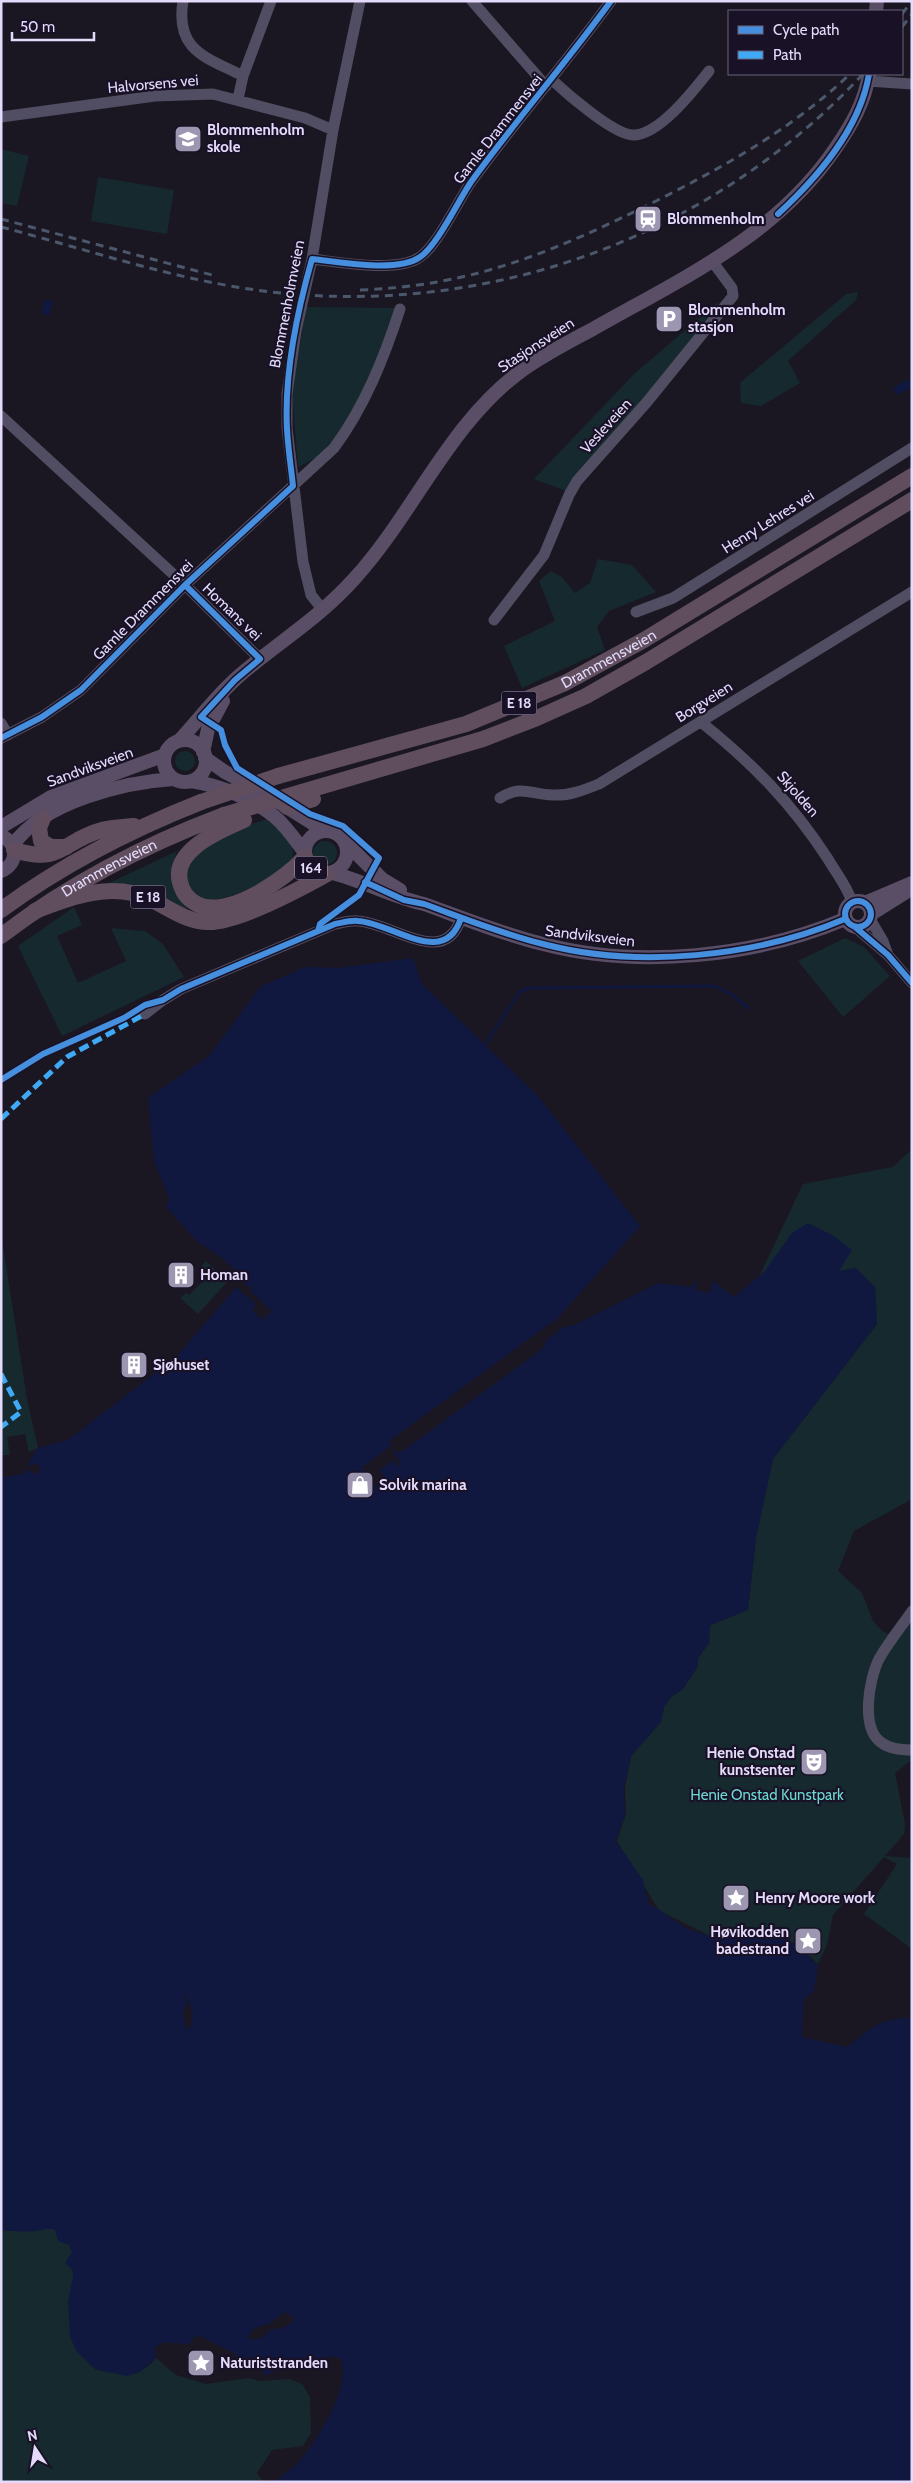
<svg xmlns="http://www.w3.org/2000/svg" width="913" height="2483" font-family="Cabin,sans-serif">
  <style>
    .green { fill: #16292e }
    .water { fill: #101840; fill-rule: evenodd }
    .pier { fill: #1a1722 }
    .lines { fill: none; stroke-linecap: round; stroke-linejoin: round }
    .stream { stroke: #101840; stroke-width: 3 }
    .minor { stroke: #514d62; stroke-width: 11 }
    .major { stroke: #5a4e66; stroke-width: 14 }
    .highway { stroke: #604e5f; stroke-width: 16 }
    .rail { stroke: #4b586b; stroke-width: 3; stroke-dasharray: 8 6; stroke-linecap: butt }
    .highway-bridge { stroke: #604e5f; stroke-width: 16 }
    .quiet { stroke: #3fa9f5; stroke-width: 5; stroke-dasharray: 10 5; stroke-linecap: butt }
    .cycleway-casing { stroke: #191227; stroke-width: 9 }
    .cycleway { stroke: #468fdf; stroke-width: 6 }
    .labels { text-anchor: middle; stroke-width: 4.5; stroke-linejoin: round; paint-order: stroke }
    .shield { fill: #191227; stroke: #a79fbc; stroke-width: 1 }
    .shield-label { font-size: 14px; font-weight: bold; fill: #e4dbfc }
    .street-label { font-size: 15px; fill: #e4dbfc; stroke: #191227 }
    .poi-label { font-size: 15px; font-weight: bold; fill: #e4dbfc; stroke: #191227; text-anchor: start }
    .park-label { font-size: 15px; fill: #6bd7d0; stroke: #191227 }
  </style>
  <rect width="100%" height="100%" fill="#1a1722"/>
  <path class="green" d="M 1,149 L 29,156 L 17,206 L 1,203 Z
    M 98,177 L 174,190 L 167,234 L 91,221 Z
    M 858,292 L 856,300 L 788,361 L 800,383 L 761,406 L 741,403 L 740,383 L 846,294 Z
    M 718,302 L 717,317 L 566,491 L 534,479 L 635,373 Z
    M 306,307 L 396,308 L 367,388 L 328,452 L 298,467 L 292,393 Z
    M 598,559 L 632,565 L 656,592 L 609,611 L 597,627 L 605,650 L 522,688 L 504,646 L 555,621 L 539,581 L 551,571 L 562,577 L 575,593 L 590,583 Z
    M175 761a10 10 0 1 1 20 0a10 10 0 1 1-20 0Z
    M 267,819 C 277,828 295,840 293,855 C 291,874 223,904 204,900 C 192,898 187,885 184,875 L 199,851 L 239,828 Z
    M313 853a12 12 0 1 1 24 0a12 12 0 1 1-24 0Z
    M 177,851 C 169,874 171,889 188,906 L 184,911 C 160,894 138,884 109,883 Z
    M 74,907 L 82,925 L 57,936 L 78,983 L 126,961 L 111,928 L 145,931 L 163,944 L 184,977 L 62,1036 L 18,946 Z
    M 845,938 L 864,947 L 890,976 L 843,1017 L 798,961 Z
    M 912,1149 L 912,1499 L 854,1531 L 838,1571 L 862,1593 L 873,1621 L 882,1631 L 898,1638 L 912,1617 L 912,1759 L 895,1773 L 905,1824 L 904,1834 L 885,1856 L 912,1858 L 912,1949 L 864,1914 L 897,1864 L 884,1857 L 833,1915 L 827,1945 L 818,1964 L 797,1945 L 768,1930 L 710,1936 L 664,1913 L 658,1909 L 617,1841 L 626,1814 L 625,1788 L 631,1756 L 661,1722 L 664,1707 L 671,1697 L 683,1689 L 698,1666 L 698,1658 L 709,1643 L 710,1625 L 748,1610 L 756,1538 L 773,1459 L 877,1324 L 875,1287 L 856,1268 L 839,1271 L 846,1257 L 764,1272 L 758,1279 L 803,1184 L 893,1167 Z
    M 1,1233 L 27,1399 L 38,1448 L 29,1452 L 25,1434 L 7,1437 L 10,1455 L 1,1455 Z
    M 206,1261 L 228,1281 L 198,1314 L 180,1298 L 186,1293 L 189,1295 L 204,1280 L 199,1275 L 201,1272 L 199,1269 Z
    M 56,2228 L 69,2245 L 72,2251 L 72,2269 L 95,2369 C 119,2375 138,2380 156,2358 L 176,2375 L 206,2384 L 248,2378 L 260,2381 L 289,2379 L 302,2384 L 310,2397 L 311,2433 L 303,2446 L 272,2450 L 257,2473 L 263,2482 L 1,2482 L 1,2229 Z"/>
  <path class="water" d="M 45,299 L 53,301 L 49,316 L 41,314 Z
    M 909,379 L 912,387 L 897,395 L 893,388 Z
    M 413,958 L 422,984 L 538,1096 L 640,1226 L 556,1320 L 563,1327 L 575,1325 L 659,1283 L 691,1287 L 698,1279 L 713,1281 L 734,1297 L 764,1272 L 792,1233 L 808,1223 L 834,1236 L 852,1250 L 839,1271 L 856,1268 L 875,1287 L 877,1324 L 773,1459 L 756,1538 L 748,1610 L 710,1625 L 709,1643 L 698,1658 L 698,1666 L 683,1689 L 671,1697 L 664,1707 L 661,1722 L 631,1756 L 624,1788 L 625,1814 L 616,1841 L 643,1880 L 649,1905 L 658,1909 L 687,1929 L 710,1936 L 768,1930 L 778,1934 L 797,1946 L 818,1965 L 814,1991 L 804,1999 L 802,2037 L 847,2047 C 870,2029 881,2017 912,2018 L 912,2482 L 276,2482 C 281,2474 290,2471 297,2464 C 317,2441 351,2389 341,2359 L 334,2356 L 315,2360 L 301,2358 L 265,2376 L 264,2372 L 244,2366 L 234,2353 L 200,2336 L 195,2337 L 189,2344 C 177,2345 164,2338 155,2348 L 156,2358 L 140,2372 L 127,2376 L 95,2369 L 77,2352 L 70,2337 L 68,2301 L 74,2271 L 65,2263 L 72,2252 L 69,2245 L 58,2241 L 55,2230 C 48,2227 44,2230 36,2231 C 32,2232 4,2231 1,2230 L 1,1476 L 7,1477 L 25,1473 L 31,1458 L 38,1448 L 68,1440 L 176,1357 L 244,1278 L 222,1258 L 197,1241 L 166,1207 L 169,1198 L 154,1161 L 148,1098 L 209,1056 L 260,987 L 305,967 L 338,968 ZM 184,1994 L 186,1995 L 193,2014 L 191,2026 L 186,2030 L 183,2012 L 187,2003 ZM 284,2312 L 294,2317 L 292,2323 L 280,2329 L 270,2329 L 262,2338 L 251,2340 L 248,2336 L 255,2328 L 269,2324 Z"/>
  <path class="pier" d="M 698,1279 L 713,1281 L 710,1293 L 695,1290 Z
    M 242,1280 L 249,1288 L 252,1285 L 254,1286 L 250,1291 L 272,1311 L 262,1320 L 253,1311 L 256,1304 L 236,1287 Z
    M 555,1320 L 564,1327 L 546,1340 L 545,1346 L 542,1349 L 407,1448 L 398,1453 L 395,1449 L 392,1450 L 401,1464 L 398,1466 L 394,1460 L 380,1470 L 386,1480 L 376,1487 L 369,1478 L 363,1481 L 371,1496 L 365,1500 L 349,1474 L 355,1470 L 361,1479 L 367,1475 L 362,1467 L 392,1445 L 389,1441 Z
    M 26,1463 L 31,1466 L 33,1463 L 41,1467 L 37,1475 L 25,1468 Z"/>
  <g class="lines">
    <path class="stream" d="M 485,1045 L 520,991 L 530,988 L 715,986 L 731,994 L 748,1008"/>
    <path class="minor" d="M 183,1 C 175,51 206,57 243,76
      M 472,1 L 546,86
      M 551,79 C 566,93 615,136 634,135 C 660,134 694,90 709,71
      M 868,81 L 912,84
      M 238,99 L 243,76 L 271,1
      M 1,117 L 155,96 L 213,94 L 305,118 L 333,130
      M 312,259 C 338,262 398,273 420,257 C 437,246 458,201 471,182 C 516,120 566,63 611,1
      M 1,416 L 185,585 L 260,659
      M 323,610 L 311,595 L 303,562 L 287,428 L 287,394 L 296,331 L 312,259 L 333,130 L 360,1
      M 636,612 L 673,598 L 912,448
      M 494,620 L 544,555 L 569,495 L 577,481 L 647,402 L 733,296 L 732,288 L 712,261
      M 701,722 C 753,764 791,802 828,859 C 836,873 847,886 852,902
      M 1,723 L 8,735
      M 1,738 L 42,717 L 81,690 L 185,585 L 334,448 C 365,406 384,358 400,309
      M 500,798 C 522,784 531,795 553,795 C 569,796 584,790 599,784 L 912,592
      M 870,919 L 883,941 L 888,955
      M 855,927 L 888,955 L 912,983
      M 145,1014 L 163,1000 L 181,989 L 335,924 C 342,923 350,920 358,921 C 393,923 445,969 461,918
      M 912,1611 C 901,1627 888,1643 879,1659 C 869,1679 860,1729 882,1743 C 890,1749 902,1750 912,1750"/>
    <path class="major" d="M 876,11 L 877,1
      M164 761a21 21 0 1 1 42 0a21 21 0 1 1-42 0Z
      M 179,741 C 201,717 221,690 246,670 C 285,638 321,616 355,578 C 414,513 449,424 521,371 C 543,355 568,342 593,329 C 681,279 776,236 835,149 C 851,126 865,102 869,74
      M 203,752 L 208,729 L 223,701
      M 205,758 L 225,772 L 263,792 L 325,831
      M 191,781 C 218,785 254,799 275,817 C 287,827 296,841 305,853
      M 1,827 L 51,797 L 165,755
      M305 852a21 21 0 1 1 42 0a21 21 0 1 1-42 0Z
      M 1,836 C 19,843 18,864 1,871
      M 345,842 L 382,879 L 400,890
      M 13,845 C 43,802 124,782 174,779
      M 332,873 C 364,881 392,897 424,904 C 463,918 502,934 543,944 C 638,969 755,957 845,919
      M845 914a13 13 0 1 1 26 0a13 13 0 1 1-26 0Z
      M 865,903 L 912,883
      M 871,914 L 906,892"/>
    <g class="highway">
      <path id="s1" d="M 278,776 L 466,724 L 565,683 L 644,640 L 912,476"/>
      <path d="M 302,792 L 483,739 L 537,718 L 586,696 L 646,662 L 912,500"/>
      <path d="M 43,818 L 39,828 L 41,841 L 51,847 L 66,847"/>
      <path d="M 244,820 C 219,831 166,852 182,888 C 185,897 195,905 205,907 C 237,912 285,879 305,857"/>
      <path d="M 14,850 C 63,865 61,841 102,830 C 112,827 124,827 134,826"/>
      <path d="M 1,910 C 62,865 130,830 201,802"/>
      <path d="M 35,911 C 72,896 114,881 152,900 C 171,909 187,922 208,922 C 238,923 300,889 327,874"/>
      <path id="s2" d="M 1,936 C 69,884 144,845 224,815"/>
    </g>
    <path class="rail" d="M 902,14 L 912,1
      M 902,27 L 912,14
      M 1,219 L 212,275
      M 1,227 C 86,249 169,278 256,290 C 481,321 708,240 863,74
      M 360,290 C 475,286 558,250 658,200 C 727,165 793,128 850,74"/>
    <path class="highway-bridge" d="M 201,802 L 278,776
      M 287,807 L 313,799
      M 224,815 L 302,792"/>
    <path class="quiet" d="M 1,1119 L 67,1057 L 145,1014
      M 1,1374 L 21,1412 L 1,1427"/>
    <defs>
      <path id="cycleway" d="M 778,214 C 818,177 860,129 869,74
        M 185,585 L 260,659 L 235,680 L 201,717 L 221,730 L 225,745 L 237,768 L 310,814 L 343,826 L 379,858 L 359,895 L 320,924 L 318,931
        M 1,738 L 42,717 L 81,690 L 185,585 L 293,486 C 291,467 288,448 287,429 C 284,373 297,312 312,259 C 338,262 398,273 420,257 C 437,246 458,201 471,182 C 516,120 566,63 611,1
        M 365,882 L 404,900 L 424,904 C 463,918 502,934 543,944 C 638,969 755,957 845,919
        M845 914a13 13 0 1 1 26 0a13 13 0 1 1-26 0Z
        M 855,927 L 888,955 L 912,983
        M 1,1080 L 43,1054 L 124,1018 L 145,1005 L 163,1000 L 181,989 L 335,924 C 342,923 350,920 358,921 C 393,923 445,969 461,918"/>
    </defs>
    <use href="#cycleway" class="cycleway-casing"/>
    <use href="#cycleway" class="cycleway"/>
  </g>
  <defs>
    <symbol id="school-square" viewBox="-11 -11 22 22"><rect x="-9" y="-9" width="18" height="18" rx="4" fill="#9d96b0" stroke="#191227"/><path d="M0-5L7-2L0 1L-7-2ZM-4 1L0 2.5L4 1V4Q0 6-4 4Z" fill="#fff"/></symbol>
    <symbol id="station-square" viewBox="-11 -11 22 22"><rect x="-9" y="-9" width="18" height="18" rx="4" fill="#9d96b0" stroke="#191227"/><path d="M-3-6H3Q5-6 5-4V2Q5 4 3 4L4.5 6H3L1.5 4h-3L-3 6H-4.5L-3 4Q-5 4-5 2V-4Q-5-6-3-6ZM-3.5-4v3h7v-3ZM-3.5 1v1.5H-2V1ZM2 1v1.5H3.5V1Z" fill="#fff"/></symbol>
    <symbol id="parking-square" viewBox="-11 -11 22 22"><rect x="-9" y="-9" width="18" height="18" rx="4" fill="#9d96b0" stroke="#191227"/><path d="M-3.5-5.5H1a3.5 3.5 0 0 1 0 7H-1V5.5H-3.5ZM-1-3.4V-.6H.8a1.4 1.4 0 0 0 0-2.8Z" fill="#fff"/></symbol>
    <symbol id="building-square" viewBox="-11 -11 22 22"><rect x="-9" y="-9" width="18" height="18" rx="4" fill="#9d96b0" stroke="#191227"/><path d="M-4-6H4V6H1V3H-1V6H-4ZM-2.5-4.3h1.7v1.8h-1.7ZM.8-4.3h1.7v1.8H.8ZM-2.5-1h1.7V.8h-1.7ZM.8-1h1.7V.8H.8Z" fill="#fff"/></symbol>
    <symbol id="shop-square" viewBox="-11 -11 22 22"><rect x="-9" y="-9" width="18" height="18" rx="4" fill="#9d96b0" stroke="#191227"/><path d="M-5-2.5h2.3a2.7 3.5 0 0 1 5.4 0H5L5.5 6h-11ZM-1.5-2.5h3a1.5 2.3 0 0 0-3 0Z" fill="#fff"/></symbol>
    <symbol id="theatre-square" viewBox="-11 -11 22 22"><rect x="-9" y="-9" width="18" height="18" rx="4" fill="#9d96b0" stroke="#191227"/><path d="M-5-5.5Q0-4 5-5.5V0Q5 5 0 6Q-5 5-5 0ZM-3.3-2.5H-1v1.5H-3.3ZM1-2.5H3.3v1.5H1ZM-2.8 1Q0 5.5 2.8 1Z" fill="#fff"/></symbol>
    <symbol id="sight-square" viewBox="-11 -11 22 22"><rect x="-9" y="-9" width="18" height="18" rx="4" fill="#9d96b0" stroke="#191227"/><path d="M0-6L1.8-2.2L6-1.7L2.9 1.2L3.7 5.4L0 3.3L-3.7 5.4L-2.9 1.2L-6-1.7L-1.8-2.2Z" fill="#fff"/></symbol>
  </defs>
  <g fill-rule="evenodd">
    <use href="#school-square" x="172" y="123" width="32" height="32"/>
    <use href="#station-square" x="632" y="203" width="32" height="32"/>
    <use href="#parking-square" x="653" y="303" width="32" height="32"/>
    <use href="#building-square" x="165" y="1259" width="32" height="32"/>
    <use href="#building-square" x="118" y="1349" width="32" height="32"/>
    <use href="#shop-square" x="344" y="1469" width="32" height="32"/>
    <use href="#theatre-square" x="798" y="1746" width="32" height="32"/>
    <use href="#sight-square" x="720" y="1882" width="32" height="32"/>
    <use href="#sight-square" x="792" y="1925" width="32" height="32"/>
    <use href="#sight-square" x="185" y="2347" width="32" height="32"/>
  </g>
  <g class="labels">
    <g class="shield">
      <rect x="501.5" y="691.5" width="35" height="23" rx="4"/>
      <rect x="295" y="856.5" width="32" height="23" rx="4"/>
      <rect x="130.5" y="885.5" width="35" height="23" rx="4"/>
    </g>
    <g class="shield-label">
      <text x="519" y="708">E 18</text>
      <text x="311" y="873">164</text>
      <text x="148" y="902">E 18</text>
    </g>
    <g class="street-label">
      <text transform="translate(153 84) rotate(-5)" y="5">Halvorsens vei</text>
      <text transform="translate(498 129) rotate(-52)" y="5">Gamle Drammensvei</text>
      <text transform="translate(287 304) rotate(-79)" y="5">Blommenholmveien</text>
      <text transform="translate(536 345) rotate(-33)" y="5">Stasjonsveien</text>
      <text transform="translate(606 426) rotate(-48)" y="5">Vesleveien</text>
      <text transform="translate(768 522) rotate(-32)" y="5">Henry Lehres vei</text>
      <text transform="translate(143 610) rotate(-45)" y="5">Gamle Drammensvei</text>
      <text transform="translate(232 612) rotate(44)" y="5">Homans vei</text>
      <text dy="5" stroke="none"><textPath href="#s1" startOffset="352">Drammensveien</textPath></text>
      <text transform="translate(704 702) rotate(-32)" y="5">Borgveien</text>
      <text transform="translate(90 767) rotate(-20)" y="5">Sandviksveien</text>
      <text transform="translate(798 794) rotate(49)" y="5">Skjolden</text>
      <text dy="5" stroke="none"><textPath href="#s2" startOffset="128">Drammensveien</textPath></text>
      <text transform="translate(590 936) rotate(7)" y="5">Sandviksveien</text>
    </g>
    <g class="poi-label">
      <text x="207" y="135">Blommenholm<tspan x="207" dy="17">skole</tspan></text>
      <text x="667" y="224">Blommenholm</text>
      <text x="688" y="315">Blommenholm<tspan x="688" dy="17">stasjon</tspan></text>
      <text x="200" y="1280">Homan</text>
      <text x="153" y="1370">Sjøhuset</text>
      <text x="379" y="1490">Solvik marina</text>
      <text x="795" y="1758" text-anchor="end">Henie Onstad<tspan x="795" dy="17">kunstsenter</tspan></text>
      <text x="755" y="1903">Henry Moore work</text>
      <text x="789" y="1937" text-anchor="end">Høvikodden<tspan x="789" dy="17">badestrand</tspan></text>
      <text x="220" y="2368">Naturiststranden</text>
    </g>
    <g class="park-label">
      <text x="767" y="1800">Henie Onstad Kunstpark</text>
    </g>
  </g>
  <rect width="913" height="2483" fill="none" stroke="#e4dbfc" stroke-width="5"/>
  <rect x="728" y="10" width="175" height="65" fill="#191227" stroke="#6a627c"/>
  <rect x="738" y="26" width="25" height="8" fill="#468fdf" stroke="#6a627c"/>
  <text x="773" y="35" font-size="15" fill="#e4dbfc">Cycle path</text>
  <rect x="738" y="51" width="25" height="8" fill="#3fa9f5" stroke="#6a627c"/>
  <text x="773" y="60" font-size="15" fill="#e4dbfc">Path</text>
  <g transform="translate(35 2448) rotate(348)" stroke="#191227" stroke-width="4" paint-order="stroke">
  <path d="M0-4L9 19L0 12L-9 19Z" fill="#e4dbfc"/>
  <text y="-8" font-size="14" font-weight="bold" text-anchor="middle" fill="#e4dbfc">N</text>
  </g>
  <path d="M12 32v8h82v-8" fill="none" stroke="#e4dbfc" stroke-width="2.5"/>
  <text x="20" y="32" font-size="15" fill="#e4dbfc" stroke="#191227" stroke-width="4" paint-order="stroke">50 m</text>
</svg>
